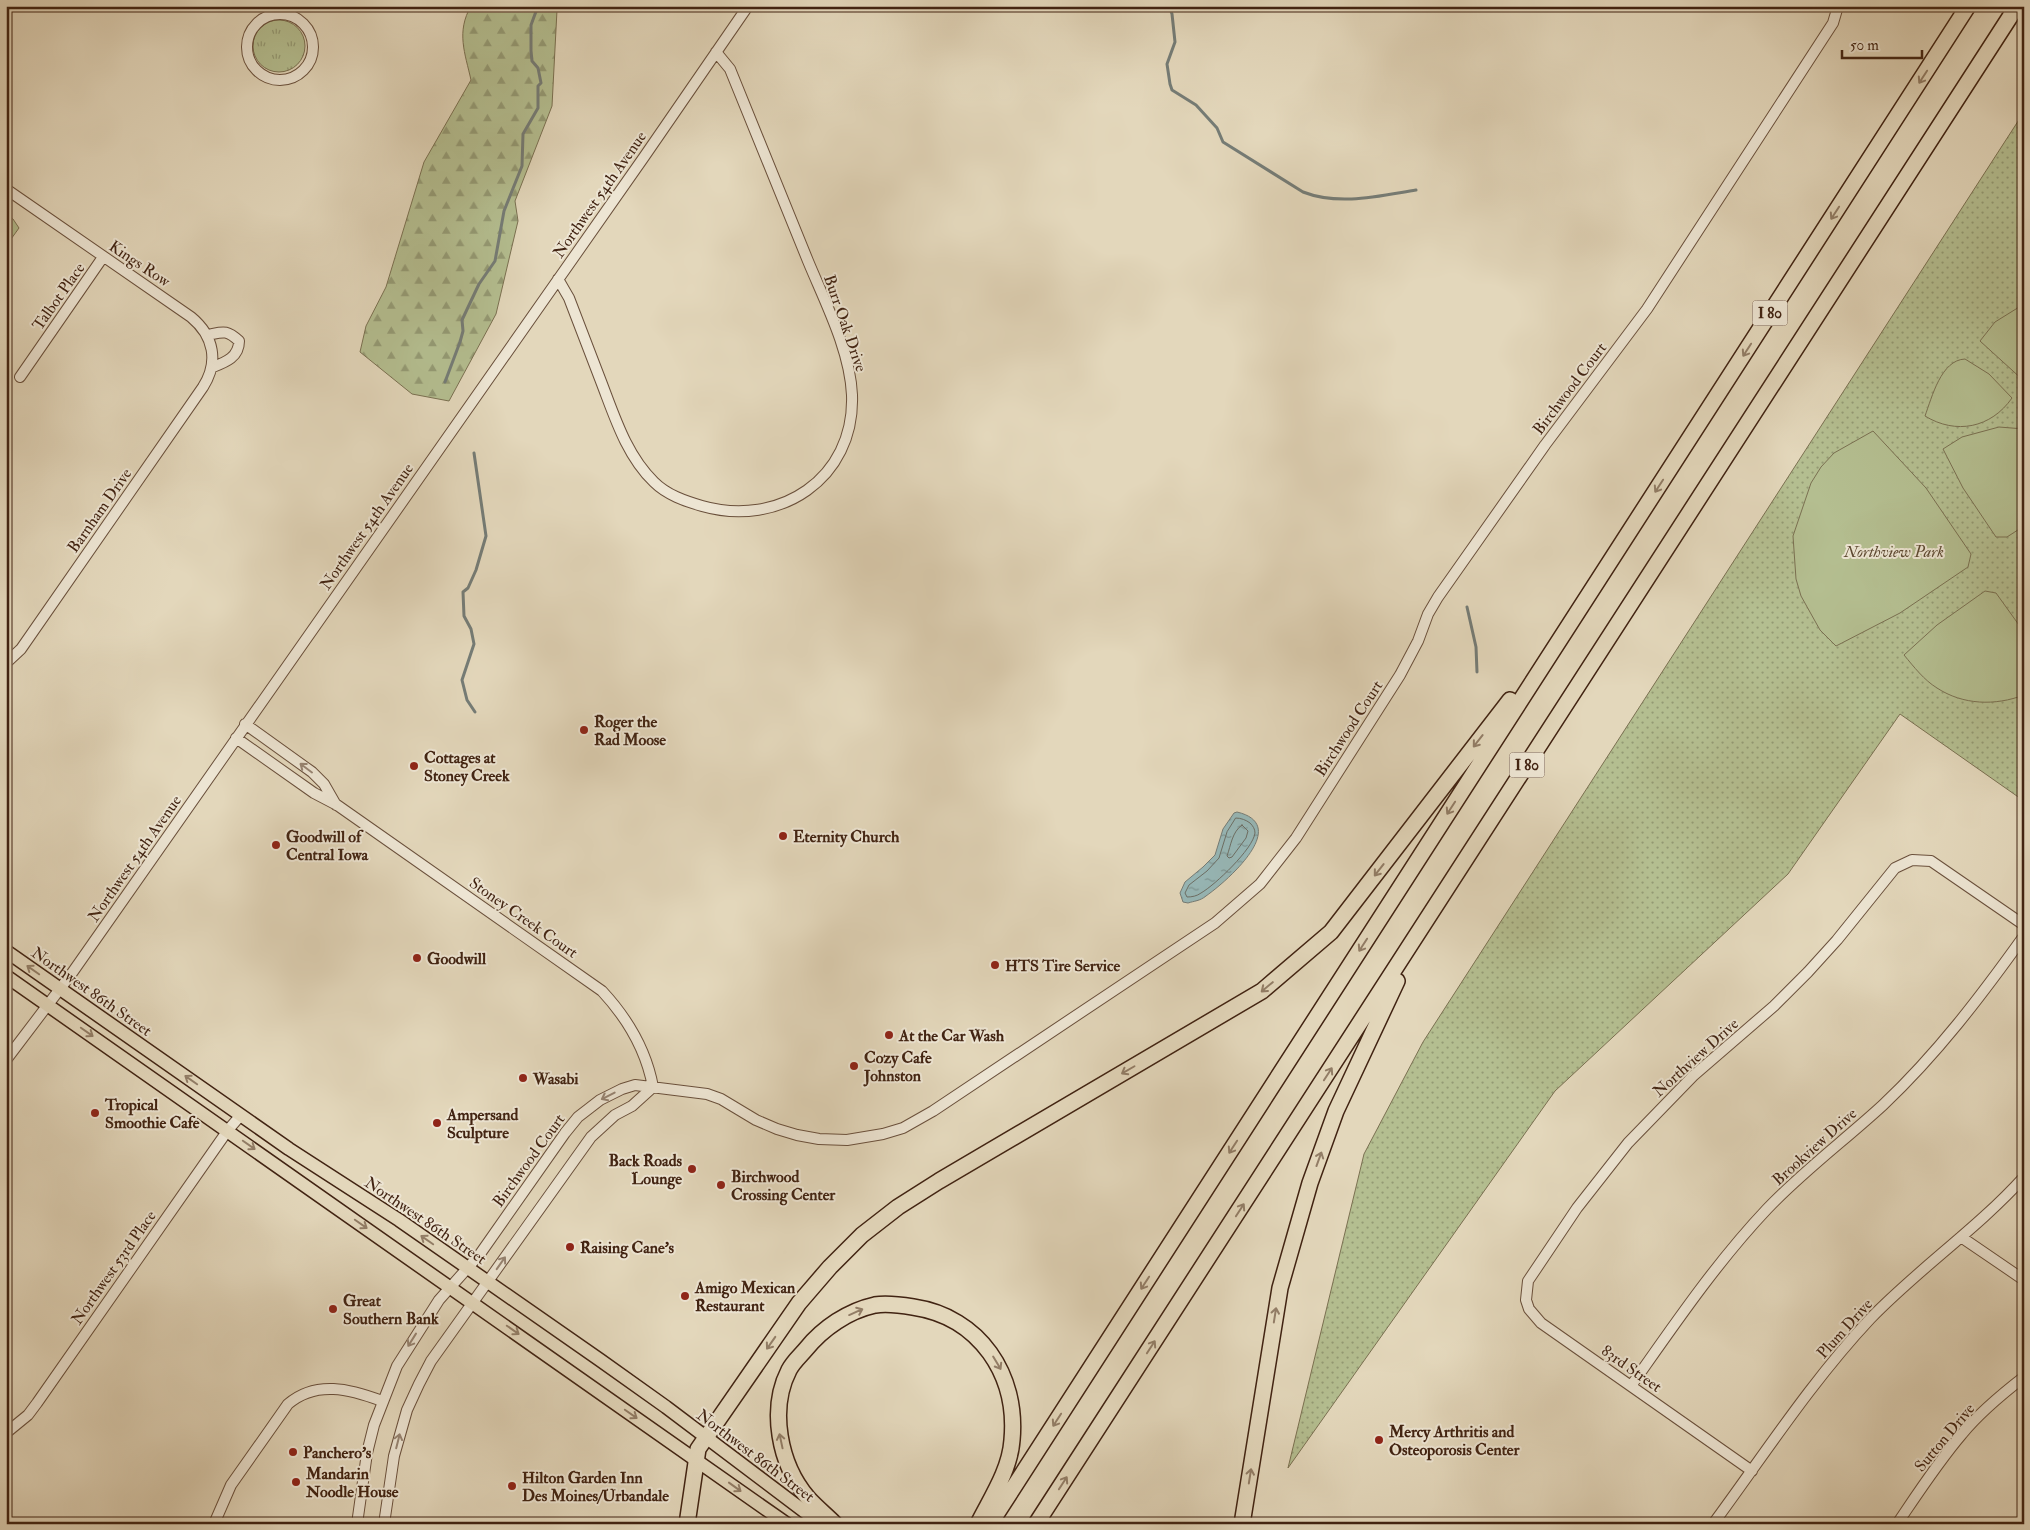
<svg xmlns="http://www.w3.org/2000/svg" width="2030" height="1530" font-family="'IM FELL Double Pica',serif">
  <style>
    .grass { fill: url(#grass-tufts); stroke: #7a7051 }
    .forest { fill: url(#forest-firs); stroke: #7a7051 }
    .park { fill: url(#park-dots); stroke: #7a7051 }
    .pitch { fill: #b4be90; stroke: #7a7051 }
    .water { fill: url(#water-ripples); stroke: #757c76 }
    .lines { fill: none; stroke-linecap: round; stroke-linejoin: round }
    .shore { stroke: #6c6e65; stroke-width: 1 }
    .stream { stroke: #757c76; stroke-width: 3 }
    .minor-casing { stroke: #6a503c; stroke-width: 12 }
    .major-casing { stroke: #412312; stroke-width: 15 }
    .highway-casing { stroke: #412312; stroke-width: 18 }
    .minor { stroke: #ede5d3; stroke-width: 10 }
    .major { stroke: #e3d7bb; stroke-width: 12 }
    .highway { stroke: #e3d7bb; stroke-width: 15 }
    .oneway { stroke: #927d66 }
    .oneway2 { stroke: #978472 }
    .poi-dot { fill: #8f2418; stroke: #ede5d3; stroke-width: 2 }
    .labels { text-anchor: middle; stroke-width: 4; stroke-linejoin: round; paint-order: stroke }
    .shield { fill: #ede5d3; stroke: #755d4c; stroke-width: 1 }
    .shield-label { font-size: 15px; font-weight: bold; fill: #412312 }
    .street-label { font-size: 16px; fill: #412312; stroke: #ede5d3 }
    .park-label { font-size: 16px; font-style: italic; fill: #5e4a32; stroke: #ede5d3 }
    .poi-label { font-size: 16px; font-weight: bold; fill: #412312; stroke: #ede5d3; text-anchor: start }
  </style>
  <defs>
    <pattern id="grass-tufts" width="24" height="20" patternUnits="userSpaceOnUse" patternTransform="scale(1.25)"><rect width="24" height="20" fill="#b4be90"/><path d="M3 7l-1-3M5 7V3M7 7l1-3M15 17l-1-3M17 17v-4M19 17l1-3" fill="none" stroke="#949a74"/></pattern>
    <pattern id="forest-firs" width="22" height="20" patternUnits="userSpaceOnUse" patternTransform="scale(1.25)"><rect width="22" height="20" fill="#b4be90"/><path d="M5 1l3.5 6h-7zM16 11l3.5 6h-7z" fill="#949a74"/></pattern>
    <pattern id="park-dots" width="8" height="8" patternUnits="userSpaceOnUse" patternTransform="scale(1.25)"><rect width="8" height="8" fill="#b4be90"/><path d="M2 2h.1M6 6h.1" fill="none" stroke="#949a74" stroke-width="1.8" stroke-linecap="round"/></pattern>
    <pattern id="water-ripples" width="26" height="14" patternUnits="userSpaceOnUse" patternTransform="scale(1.25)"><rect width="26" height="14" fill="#97b8b8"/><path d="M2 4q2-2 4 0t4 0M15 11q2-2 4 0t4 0" fill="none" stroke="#7d9594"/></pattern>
  </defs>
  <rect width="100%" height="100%" fill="#e3d7bb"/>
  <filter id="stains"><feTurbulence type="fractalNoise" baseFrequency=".004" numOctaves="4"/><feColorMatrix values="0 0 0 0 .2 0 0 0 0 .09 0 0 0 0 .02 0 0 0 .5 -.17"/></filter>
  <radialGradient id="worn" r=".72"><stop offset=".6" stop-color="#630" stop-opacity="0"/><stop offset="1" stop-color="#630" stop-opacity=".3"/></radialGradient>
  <path class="grass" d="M253 46a26 26 0 1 1 52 0a26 26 0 1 1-52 0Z"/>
  <path class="forest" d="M 471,6 L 559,6 L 557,10 L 552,106 L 515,201 L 518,221 L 496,314 L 449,401 L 412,394 L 360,352 L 366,326 L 386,287 L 424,162 L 471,80 C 465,53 456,32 471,6 Z
    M 6,215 L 13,219 L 19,228 L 6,246 Z"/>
  <path class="park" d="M 2024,112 L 2024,801 L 1900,714 L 1788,874 L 1555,1091 L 1288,1468 L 1364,1154 L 1423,1042 Z"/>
  <path class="pitch" d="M 2024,304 L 2024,381 L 1980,341 L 1995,322 Z
    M 1965,359 L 1989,374 L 2012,398 C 1991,428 1956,435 1925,416 C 1932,397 1941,360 1965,359 Z
    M 1999,427 L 2024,429 L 2024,526 L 2007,537 L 1996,537 L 1963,488 L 1943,449 L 1962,437 Z
    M 1873,431 L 1926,488 L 1971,554 L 1968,567 L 1900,613 L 1836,646 L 1820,630 L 1801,596 L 1796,579 L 1793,536 L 1811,483 L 1821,467 L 1834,453 Z
    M 1985,591 L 1996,593 L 2024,632 L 2024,695 C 1995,706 1963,705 1937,688 C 1924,680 1914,667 1904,655 L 1937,625 Z"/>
  <path class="water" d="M 1237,812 C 1292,825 1226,882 1206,896 C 1200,901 1194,901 1188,903 L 1183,902 L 1180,893 L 1185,882 L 1203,867 L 1215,855 L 1223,829 L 1234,813 Z"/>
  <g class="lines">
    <path class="shore" d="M 1236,818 C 1241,818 1246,820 1250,823 C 1253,826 1255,829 1255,833 C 1253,849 1215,885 1201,893 C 1197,896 1192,897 1187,897 L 1185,893 L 1189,885 L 1207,871 L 1219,858 L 1227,832 Z
      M 1242,825 L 1248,831 L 1246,838 L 1232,857 L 1229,858 L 1227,856 C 1231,845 1232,832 1242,825 Z"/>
    <path class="stream" d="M 1169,6 L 1172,14 L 1175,42 L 1167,64 L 1170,84 L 1172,90 L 1196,105 L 1217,128 L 1223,142 L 1303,192 C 1339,206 1379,196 1416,190
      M 445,382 L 460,342 L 463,331 L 462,320 L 479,284 L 495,261 L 504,211 L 522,166 L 523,134 L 538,108 L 538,86 L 541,83 L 538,68 L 532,61 L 531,51 L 531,25 L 538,6
      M 474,453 L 486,536 L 476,570 L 468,588 L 463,592 L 464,616 L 471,629 L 474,644 L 462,680 L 467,700 L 475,712
      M 1467,607 L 1476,647 L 1477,672"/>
    <defs>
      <path id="minor" d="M247 47a33 33 0 1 1 66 0a33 33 0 1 1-66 0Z
        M 6,189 L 191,317 C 214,336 219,362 203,387 L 21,649 L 6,663
        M 558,279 L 569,298 C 580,327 591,355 602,384 C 615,418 627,456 654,482 C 667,495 685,501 702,506 C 779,528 855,479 852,395 C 850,350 825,302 808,261 C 782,197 756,133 730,69 L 716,52
        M 207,335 C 223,332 226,329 239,341 C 239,357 226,362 213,367
        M 20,377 L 103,257
        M 6,672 L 6,684
        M 245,724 L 312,772 L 324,784 L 336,805
        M 236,738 L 314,793 L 337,805 L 602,991 C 628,1019 646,1049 653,1087
        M 6,1060 L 72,973 L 644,157 L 748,6
        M 1961,1237 L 2024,1280
        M 1631,1386 C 1674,1325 1716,1263 1767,1209 C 1803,1171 1845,1140 1883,1105 C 1937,1054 1981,996 2024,936
        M 6,1433 L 28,1415 L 37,1403 L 228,1130 L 241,1115
        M 1752,1471 L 1541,1323 L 1529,1309 L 1526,1300 L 1528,1281 L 1577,1208 L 1628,1143 L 1693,1076 L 1774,1006 L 1808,972 L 1837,940 L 1895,868 L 1912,860 L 1931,861 L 2024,925
        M 214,1524 L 231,1485 L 288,1404 C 316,1380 350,1389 382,1401
        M 357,1524 L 367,1453 L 374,1425 L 397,1366 L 439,1300 L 480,1254 L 565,1133 L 578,1117 L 600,1100 L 622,1089 L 635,1085 L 707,1094 L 721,1099 L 756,1120 L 777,1129 L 797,1135 L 819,1139 L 847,1140 L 883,1134 L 903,1128 L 933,1111 L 1215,923 L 1260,884 L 1296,838 L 1400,675 L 1418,641 L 1428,614 L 1438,597 L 1545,445 L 1647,309 L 1833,23 L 1838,6
        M 384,1524 L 394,1456 L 407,1410 L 419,1384 L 431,1361 L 591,1137 L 615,1115 L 632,1106 L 653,1087
        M 1713,1524 C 1764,1455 1811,1382 1870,1319 C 1918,1269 1977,1229 2024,1177
        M 1897,1524 C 1918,1493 1938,1462 1962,1434 C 1980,1412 2002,1394 2024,1377"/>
      <path id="major" d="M 6,951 L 289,1149 L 399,1220 L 600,1360 L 666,1407 L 821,1524
        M 6,976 L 787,1524"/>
      <path id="highway" d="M 687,1524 L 698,1449 L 799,1303 L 830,1267 L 862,1235 L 898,1207 L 939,1181 L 1262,991 L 1331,932 L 1510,700
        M 835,1524 C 826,1515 816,1507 808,1498 C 779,1464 769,1409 789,1370 C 793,1362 801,1355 806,1349 C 823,1328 848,1311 875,1305 C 887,1303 901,1305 913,1307 C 980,1317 1018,1375 1012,1440 C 1010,1470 991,1498 978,1524
        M 990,1524 L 1968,6
        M 1036,1524 L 2017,6
        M 1242,1524 L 1280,1288 L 1310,1183 L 1336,1111 L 1397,981"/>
    </defs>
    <use href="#minor" class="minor-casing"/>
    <use href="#major" class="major-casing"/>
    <use href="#highway" class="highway-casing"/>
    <use href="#minor" class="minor"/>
    <use href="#major" class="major"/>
    <use href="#highway" class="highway"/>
  </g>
  <defs><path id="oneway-shaft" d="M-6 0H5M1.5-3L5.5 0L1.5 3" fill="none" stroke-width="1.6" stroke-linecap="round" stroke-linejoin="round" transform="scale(1.25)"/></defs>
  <g class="oneway">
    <use href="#oneway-shaft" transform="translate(1923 77) rotate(123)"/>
    <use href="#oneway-shaft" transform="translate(1835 213) rotate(123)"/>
    <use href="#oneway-shaft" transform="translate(1747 350) rotate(123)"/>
    <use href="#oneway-shaft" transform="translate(1659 486) rotate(123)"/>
    <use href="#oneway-shaft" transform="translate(1478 741) rotate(128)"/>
    <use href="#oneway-shaft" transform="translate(1451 808) rotate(123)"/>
    <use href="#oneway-shaft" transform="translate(1379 870) rotate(128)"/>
    <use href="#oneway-shaft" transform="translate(1363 945) rotate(123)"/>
    <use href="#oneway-shaft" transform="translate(33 970) rotate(-145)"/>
    <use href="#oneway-shaft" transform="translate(1267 987) rotate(140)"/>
    <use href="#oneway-shaft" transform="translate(87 1032) rotate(35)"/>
    <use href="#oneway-shaft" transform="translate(1128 1070) rotate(150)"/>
    <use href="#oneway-shaft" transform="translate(1328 1074) rotate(-57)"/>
    <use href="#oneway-shaft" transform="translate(191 1080) rotate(-145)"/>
    <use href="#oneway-shaft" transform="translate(249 1145) rotate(35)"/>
    <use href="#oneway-shaft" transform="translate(1233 1147) rotate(123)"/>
    <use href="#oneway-shaft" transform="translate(1319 1159) rotate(-70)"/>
    <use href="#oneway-shaft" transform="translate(1240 1210) rotate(-57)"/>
    <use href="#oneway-shaft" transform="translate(361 1224) rotate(35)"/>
    <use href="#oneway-shaft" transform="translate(427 1240) rotate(-145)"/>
    <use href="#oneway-shaft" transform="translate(1145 1283) rotate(123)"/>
    <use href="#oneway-shaft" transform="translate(856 1312) rotate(-24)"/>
    <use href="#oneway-shaft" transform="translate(1275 1315) rotate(-81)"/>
    <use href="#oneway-shaft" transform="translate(513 1330) rotate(35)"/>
    <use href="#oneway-shaft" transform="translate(771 1343) rotate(125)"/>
    <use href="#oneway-shaft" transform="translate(1151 1347) rotate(-57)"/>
    <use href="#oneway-shaft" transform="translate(997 1363) rotate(59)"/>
    <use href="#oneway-shaft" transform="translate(631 1414) rotate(35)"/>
    <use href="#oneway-shaft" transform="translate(1057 1420) rotate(123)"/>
    <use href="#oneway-shaft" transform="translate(781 1441) rotate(-102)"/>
    <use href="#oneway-shaft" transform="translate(1250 1476) rotate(-81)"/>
    <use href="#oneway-shaft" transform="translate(1063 1483) rotate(-57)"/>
    <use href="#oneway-shaft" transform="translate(735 1487) rotate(36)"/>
  </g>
  <g class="oneway2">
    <use href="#oneway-shaft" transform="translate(306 768) rotate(-143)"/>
    <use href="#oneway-shaft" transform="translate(608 1096) rotate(153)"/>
    <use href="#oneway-shaft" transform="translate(501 1263) rotate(-55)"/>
    <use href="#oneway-shaft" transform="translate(412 1340) rotate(122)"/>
    <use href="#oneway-shaft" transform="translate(398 1441) rotate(-76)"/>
  </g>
  <g class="poi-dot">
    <circle cx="584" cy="730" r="5"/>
    <circle cx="414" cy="766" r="5"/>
    <circle cx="783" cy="836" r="5"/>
    <circle cx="276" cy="845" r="5"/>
    <circle cx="417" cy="958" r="5"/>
    <circle cx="995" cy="965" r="5"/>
    <circle cx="889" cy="1035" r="5"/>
    <circle cx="854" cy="1066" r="5"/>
    <circle cx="523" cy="1078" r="5"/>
    <circle cx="95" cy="1113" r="5"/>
    <circle cx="437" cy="1123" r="5"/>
    <circle cx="692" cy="1169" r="5"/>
    <circle cx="721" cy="1185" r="5"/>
    <circle cx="570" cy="1247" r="5"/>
    <circle cx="685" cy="1296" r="5"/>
    <circle cx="333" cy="1309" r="5"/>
    <circle cx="1379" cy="1440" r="5"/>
    <circle cx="293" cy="1452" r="5"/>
    <circle cx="296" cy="1482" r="5"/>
    <circle cx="512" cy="1486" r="5"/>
  </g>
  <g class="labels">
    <g class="shield">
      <rect x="1752.5" y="300.5" width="35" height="25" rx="4"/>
      <rect x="1509.5" y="752.5" width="35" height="25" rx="4"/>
    </g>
    <g class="shield-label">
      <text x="1770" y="318">I 80</text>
      <text x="1527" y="770">I 80</text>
    </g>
    <g class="street-label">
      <text transform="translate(599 194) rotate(-55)" y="6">Northwest 54th Avenue</text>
      <text transform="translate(140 263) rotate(34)" y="6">Kings Row</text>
      <text transform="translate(58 296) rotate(-55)" y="6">Talbot Place</text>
      <text transform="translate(846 323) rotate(71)" y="6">Burr Oak Drive</text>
      <text transform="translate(1569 388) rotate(-53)" y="6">Birchwood Court</text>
      <text transform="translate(99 510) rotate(-55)" y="6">Barnham Drive</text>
      <text transform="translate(366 526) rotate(-55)" y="6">Northwest 54th Avenue</text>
      <text transform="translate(1348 728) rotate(-57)" y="6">Birchwood Court</text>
      <text transform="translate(134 858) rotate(-55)" y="6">Northwest 54th Avenue</text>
      <text transform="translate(524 917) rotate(35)" y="6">Stoney Creek Court</text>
      <text transform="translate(92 991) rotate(35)" y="6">Northwest 86th Street</text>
      <text transform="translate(1695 1057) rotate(-42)" y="6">Northview Drive</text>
      <text transform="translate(1814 1146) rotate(-42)" y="6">Brookview Drive</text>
      <text transform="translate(528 1160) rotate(-54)" y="6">Birchwood Court</text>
      <text transform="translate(426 1220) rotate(34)" y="6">Northwest 86th Street</text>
      <text transform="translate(113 1267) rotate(-55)" y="6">Northwest 53rd Place</text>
      <text transform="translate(1844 1328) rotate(-48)" y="6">Plum Drive</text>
      <text transform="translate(1632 1368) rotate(35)" y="6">83rd Street</text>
      <text transform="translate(1944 1437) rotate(-50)" y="6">Sutton Drive</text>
      <text transform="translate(756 1455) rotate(37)" y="6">Northwest 86th Street</text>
    </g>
    <g class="park-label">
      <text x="1894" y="557">Northview Park</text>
    </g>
    <g class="poi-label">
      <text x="594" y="727">Roger the<tspan x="594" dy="18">Rad Moose</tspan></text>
      <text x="424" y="763">Cottages at<tspan x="424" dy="18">Stoney Creek</tspan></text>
      <text x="286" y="842">Goodwill of<tspan x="286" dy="18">Central Iowa</tspan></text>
      <text x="793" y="842">Eternity Church</text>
      <text x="427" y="964">Goodwill</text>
      <text x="1005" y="971">HTS Tire Service</text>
      <text x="899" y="1041">At the Car Wash</text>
      <text x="864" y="1063">Cozy Cafe<tspan x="864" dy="18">Johnston</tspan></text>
      <text x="533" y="1084">Wasabi</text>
      <text x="105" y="1110">Tropical<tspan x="105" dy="18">Smoothie Cafe</tspan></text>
      <text x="447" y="1120">Ampersand<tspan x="447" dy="18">Sculpture</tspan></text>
      <text x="682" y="1166" text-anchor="end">Back Roads<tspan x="682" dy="18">Lounge</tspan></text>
      <text x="731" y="1182">Birchwood<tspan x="731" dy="18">Crossing Center</tspan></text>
      <text x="580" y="1253">Raising Cane's</text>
      <text x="695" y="1293">Amigo Mexican<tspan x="695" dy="18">Restaurant</tspan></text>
      <text x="343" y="1306">Great<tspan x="343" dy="18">Southern Bank</tspan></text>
      <text x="1389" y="1437">Mercy Arthritis and<tspan x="1389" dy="18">Osteoporosis Center</tspan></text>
      <text x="303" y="1458">Panchero's</text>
      <text x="306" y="1479">Mandarin<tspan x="306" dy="18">Noodle House</tspan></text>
      <text x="522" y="1483">Hilton Garden Inn<tspan x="522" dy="18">Des Moines/Urbandale</tspan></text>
    </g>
  </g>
  <rect width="2030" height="1530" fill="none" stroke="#e3d7bb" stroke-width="25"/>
  <rect x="8" y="8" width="2015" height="1515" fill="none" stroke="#412312" stroke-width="2.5"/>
  <rect x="12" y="12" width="2005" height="1505" fill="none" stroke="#412312"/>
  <path d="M1842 50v8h80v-8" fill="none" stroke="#412312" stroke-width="2.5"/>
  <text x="1850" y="50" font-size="15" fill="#412312" stroke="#ede5d3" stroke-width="4" paint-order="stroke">50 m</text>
  <rect width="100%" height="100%" filter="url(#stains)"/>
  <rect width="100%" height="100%" fill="url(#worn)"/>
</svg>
